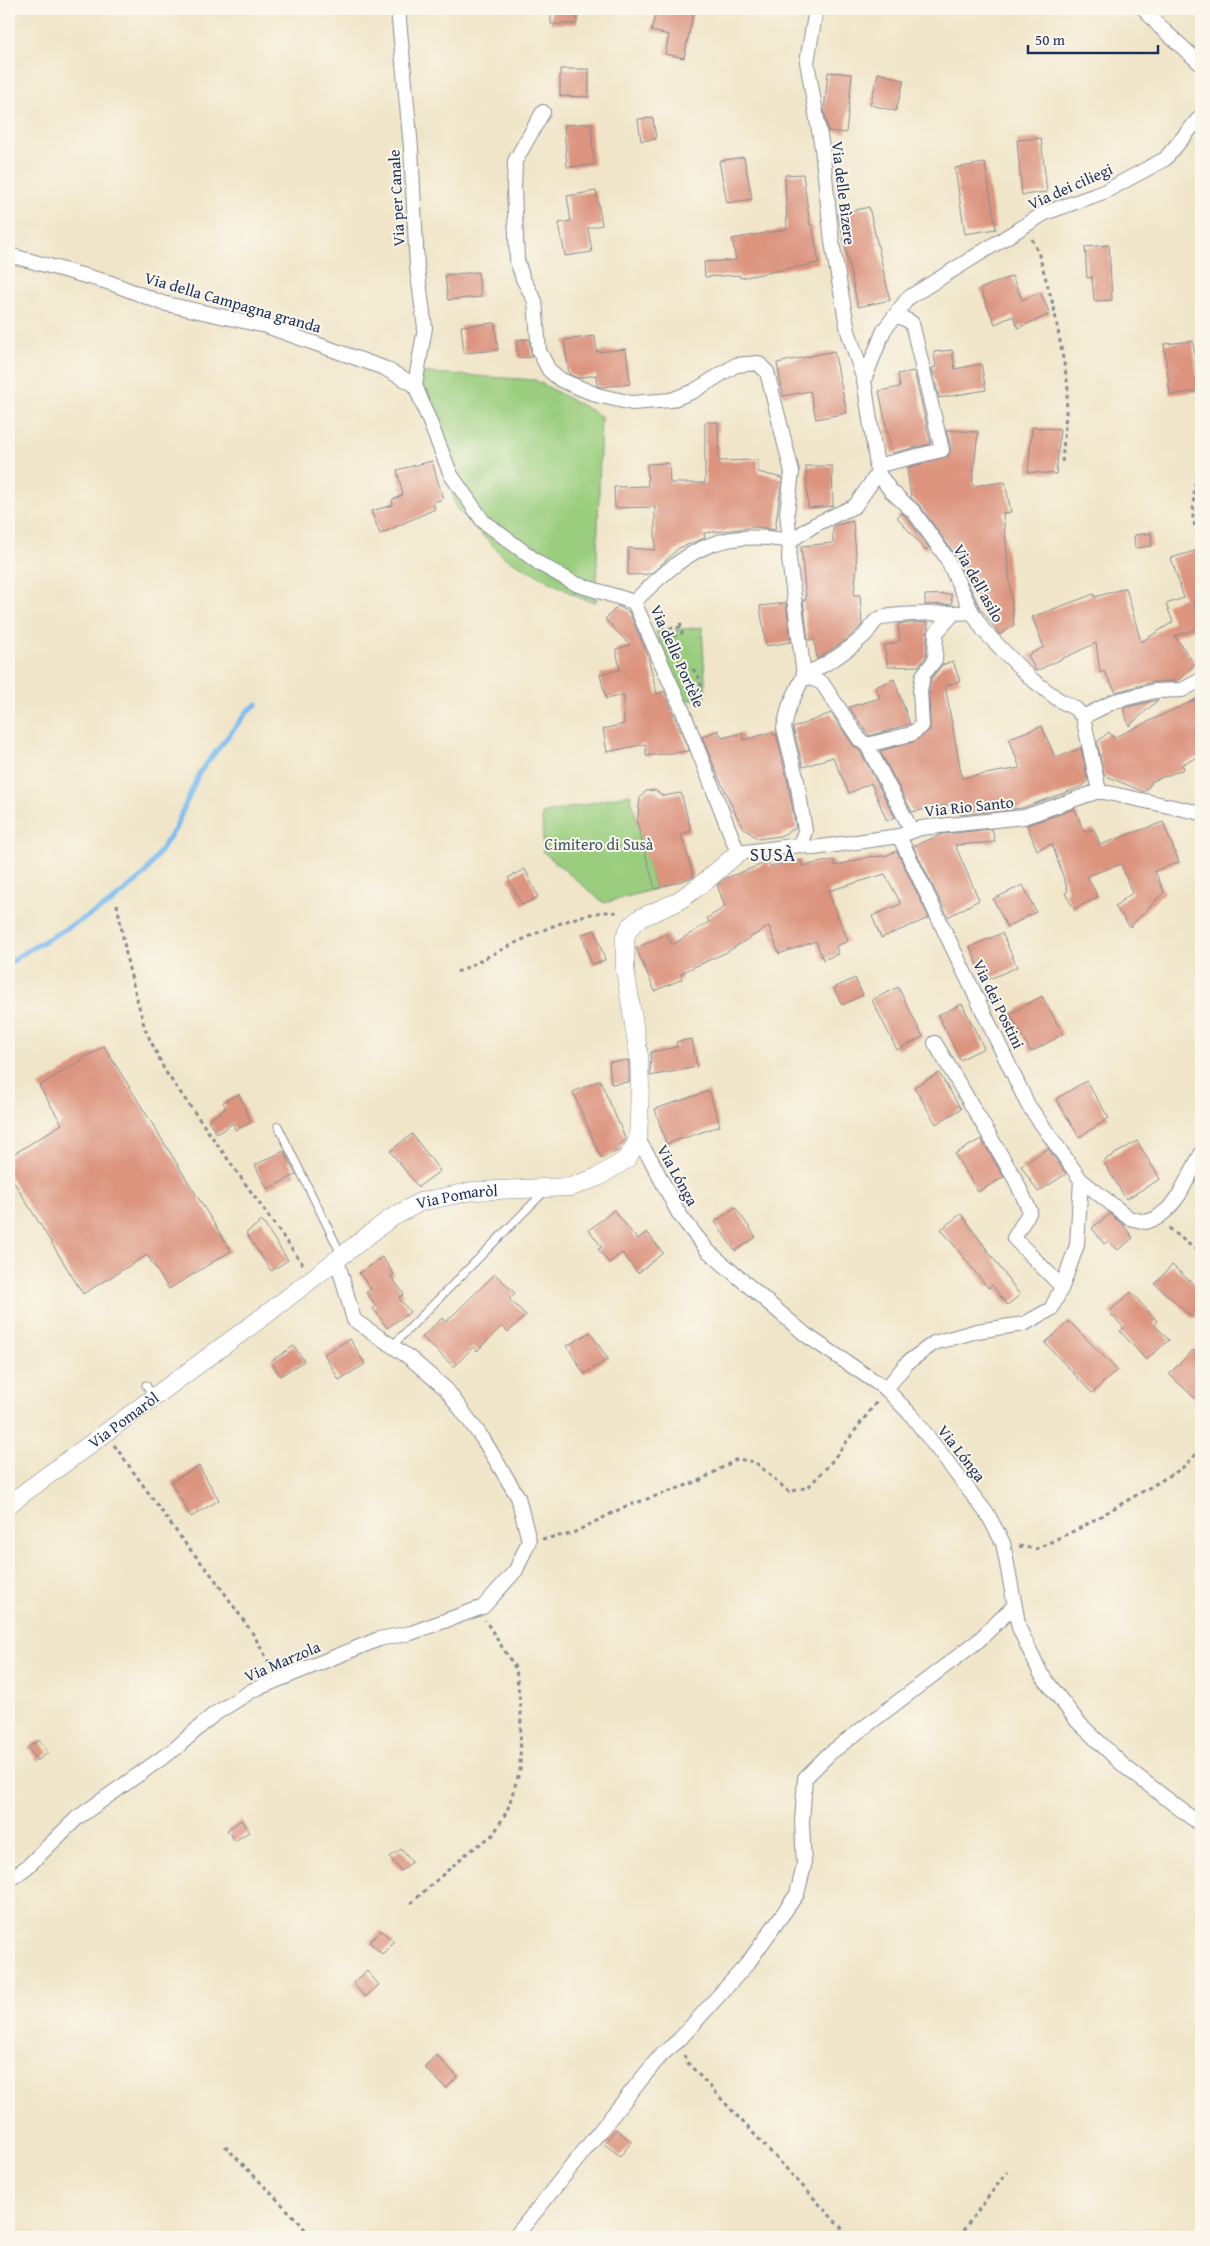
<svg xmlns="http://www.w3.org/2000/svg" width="1210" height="2246" font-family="'Gentium Book Plus',serif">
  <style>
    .green { fill: #9ace7e; stroke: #5a7e6e }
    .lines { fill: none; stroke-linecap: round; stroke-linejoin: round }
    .stream { stroke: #7bbdf1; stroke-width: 5 }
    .building { fill: #dc947f }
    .service-casing { stroke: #868a93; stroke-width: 9 }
    .minor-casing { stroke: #868a93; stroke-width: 16 }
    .tertiary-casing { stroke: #868a93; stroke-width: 19 }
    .path { stroke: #868a93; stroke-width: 3; stroke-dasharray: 4 4; stroke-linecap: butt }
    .service { stroke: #fff; stroke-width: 7 }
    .minor { stroke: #fff; stroke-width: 14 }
    .tertiary { stroke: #fff; stroke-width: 18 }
    .labels { text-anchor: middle; stroke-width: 4; stroke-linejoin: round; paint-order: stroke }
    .street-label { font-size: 16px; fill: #1b2f5e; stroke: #fbf7ec }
    .park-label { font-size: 16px; fill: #3b5766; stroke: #fbf7ec }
    .quarter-label { font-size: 19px; letter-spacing: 1px; fill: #1b2f5e; stroke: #fbf7ec }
  </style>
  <rect width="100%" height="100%" fill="#fbf7ec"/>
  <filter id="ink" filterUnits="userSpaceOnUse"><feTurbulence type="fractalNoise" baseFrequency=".02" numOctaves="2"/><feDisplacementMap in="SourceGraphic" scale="10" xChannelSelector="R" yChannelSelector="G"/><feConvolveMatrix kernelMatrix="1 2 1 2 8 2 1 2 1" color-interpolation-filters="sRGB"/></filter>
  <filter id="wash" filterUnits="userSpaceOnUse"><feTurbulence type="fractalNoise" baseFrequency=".0096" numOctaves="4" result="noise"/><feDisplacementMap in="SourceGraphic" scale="20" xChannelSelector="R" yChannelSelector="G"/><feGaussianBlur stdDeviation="1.12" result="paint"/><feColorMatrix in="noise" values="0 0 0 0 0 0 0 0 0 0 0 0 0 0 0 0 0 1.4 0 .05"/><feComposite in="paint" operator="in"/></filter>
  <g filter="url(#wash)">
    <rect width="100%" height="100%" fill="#f0e5c8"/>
    <path class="green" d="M 415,372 L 535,380 L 601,416 L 596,602 L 580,598 L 504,557 L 457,510 Z
      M 702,627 L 706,696 L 682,702 L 656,632 Z
      M 630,794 L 655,889 L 604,903 L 543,852 L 542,814 Z"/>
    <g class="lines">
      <path class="stream" d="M 9,964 L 20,955 L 109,904 L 144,875 L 175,829 L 199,773 L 248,711 L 257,704"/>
    </g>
    <g id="blocks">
      <path class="building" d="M 551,9 L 577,9 L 577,24 L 551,24 Z
        M 657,9 L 694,9 L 684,58 L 665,54 L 669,35 L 651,31 Z
        M 560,69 L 589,69 L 589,97 L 560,96 Z
        M 828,72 L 852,74 L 846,133 L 828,131 L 824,111 Z
        M 878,73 L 904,80 L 896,111 L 870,105 Z
        M 653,118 L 656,139 L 641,141 L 638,119 Z
        M 591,123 L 594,165 L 567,167 L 564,125 Z
        M 1041,138 L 1047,192 L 1022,195 L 1017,140 Z
        M 744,157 L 752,199 L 727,203 L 719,161 Z
        M 985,163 L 996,229 L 965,234 L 955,168 Z
        M 803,174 L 810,225 L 812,225 L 819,263 L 740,278 L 739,275 L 705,277 L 704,262 L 736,260 L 732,239 L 787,229 L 785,175 Z
        M 596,191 L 602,225 L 588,228 L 592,252 L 565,256 L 559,223 L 571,221 L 567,196 Z
        M 869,207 L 890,300 L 858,307 L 838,214 Z
        M 1109,245 L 1112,300 L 1094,301 L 1092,277 L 1087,278 L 1085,247 Z
        M 478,272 L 481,297 L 448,300 L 445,275 Z
        M 1012,276 L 1022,300 L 1040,292 L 1050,314 L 1018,328 L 1013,316 L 995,324 L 980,289 Z
        M 495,323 L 498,350 L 464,353 L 461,326 Z
        M 595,336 L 597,352 L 626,349 L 630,384 L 602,387 L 597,386 L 596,375 L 578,378 L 569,374 L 564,340 Z
        M 529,339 L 532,357 L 518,358 L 516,340 Z
        M 1193,341 L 1199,391 L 1170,395 L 1164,344 Z
        M 952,350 L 955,369 L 981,364 L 986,390 L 939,398 L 932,368 L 936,367 L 934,352 Z
        M 834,351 L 847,413 L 816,419 L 810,391 L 783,396 L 777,363 Z
        M 914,371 L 931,444 L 892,453 L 879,391 L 900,387 L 898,374 Z
        M 705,422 L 718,422 L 719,461 L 758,460 L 758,472 L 782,478 L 775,530 L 757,527 L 704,533 L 705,538 L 679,548 L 651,574 L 628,575 L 628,548 L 655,550 L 655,507 L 615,508 L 614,487 L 648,486 L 647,464 L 669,463 L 670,483 L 705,483 Z
        M 1032,427 L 1060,429 L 1056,474 L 1028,472 Z
        M 946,430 L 978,432 L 972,486 L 1005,482 L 1011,512 L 1003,513 L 1014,625 L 1000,635 L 980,608 L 953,552 L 921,507 L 911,498 L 907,468 L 948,456 L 951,448 Z
        M 432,461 L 443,499 L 433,502 L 435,509 L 380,534 L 371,511 L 393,505 L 392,500 L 403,495 L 397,470 Z
        M 806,466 L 832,466 L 833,506 L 808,508 Z
        M 902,513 L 907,518 L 929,548 L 925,550 L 897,517 Z
        M 853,521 L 857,566 L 854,595 L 860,595 L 862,625 L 846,640 L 817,659 L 814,639 L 808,640 L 803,600 L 806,600 L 801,546 L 833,543 L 833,526 Z
        M 1151,533 L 1152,546 L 1135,548 L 1134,535 Z
        M 1198,550 L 1201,561 L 1201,599 L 1193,602 L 1201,627 L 1175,636 L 1195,665 L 1177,681 L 1153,682 L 1116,692 L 1104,671 L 1100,673 L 1096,643 L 1036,671 L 1028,655 L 1044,647 L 1032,617 L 1094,594 L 1095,597 L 1126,588 L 1141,642 L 1173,622 L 1166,604 L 1184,598 L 1171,558 Z
        M 951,594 L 952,604 L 925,605 L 925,595 Z
        M 786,603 L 791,642 L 766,646 L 760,606 Z
        M 618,606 L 629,612 L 647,653 L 657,694 L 664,691 L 689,751 L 646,756 L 646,744 L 607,752 L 603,729 L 624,724 L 624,695 L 606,699 L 600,674 L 620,670 L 616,649 L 630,645 L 605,619 Z
        M 928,622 L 926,657 L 919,666 L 888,667 L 884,646 L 900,641 L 898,624 Z
        M 953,661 L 960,681 L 945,686 L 962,778 L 1020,768 L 1009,738 L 1042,726 L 1055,758 L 1081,748 L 1088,780 L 1083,786 L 1022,808 L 960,815 L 958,803 L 912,812 L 880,751 L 913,742 L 930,730 L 929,692 L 931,679 L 942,665 Z
        M 894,679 L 910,724 L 869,736 L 849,707 L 880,698 L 875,687 Z
        M 1201,697 L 1201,756 L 1182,764 L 1184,769 L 1153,781 L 1144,792 L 1104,775 L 1097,742 L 1109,732 L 1113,738 Z
        M 1158,700 L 1129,726 L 1123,708 Z
        M 831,713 L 853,745 L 860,751 L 895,817 L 887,821 L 871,783 L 849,793 L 833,757 L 803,767 L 793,728 Z
        M 718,730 L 722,738 L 742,733 L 744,740 L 772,732 L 773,735 L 776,734 L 788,783 L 796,828 L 780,836 L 758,839 L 742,827 L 718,776 L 702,737 Z
        M 655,790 L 663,796 L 681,793 L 691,831 L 681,834 L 694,877 L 655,889 L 637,823 L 640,798 L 646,791 Z
        M 1075,809 L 1084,832 L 1094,829 L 1100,845 L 1163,822 L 1179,862 L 1155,871 L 1164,892 L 1130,927 L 1115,906 L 1132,893 L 1121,864 L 1087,876 L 1098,897 L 1074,909 L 1065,893 L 1068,891 L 1052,844 L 1037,850 L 1027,825 Z
        M 992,829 L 995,842 L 955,845 L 979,900 L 948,917 L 913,846 L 943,834 Z
        M 897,851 L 929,918 L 881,938 L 872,916 L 901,904 L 885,874 L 828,891 L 848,941 L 836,946 L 838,954 L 823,960 L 816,941 L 779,954 L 769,926 L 727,952 L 681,973 L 682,979 L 655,991 L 636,948 L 667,934 L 672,945 L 709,922 L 707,918 L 725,907 L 717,885 L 726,878 L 768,862 L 770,866 L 801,860 L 802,866 L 834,860 L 835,866 L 868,857 L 885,856 Z
        M 525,869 L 538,897 L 522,905 L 508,878 Z
        M 1023,885 L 1036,912 L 1007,927 L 993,899 Z
        M 595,930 L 605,960 L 592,965 L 582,934 Z
        M 1002,933 L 1017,967 L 985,981 L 970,947 Z
        M 855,978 L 863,995 L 842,1005 L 834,988 Z
        M 898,987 L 923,1037 L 897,1050 L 872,1000 Z
        M 1042,996 L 1063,1034 L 1031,1052 L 1010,1014 Z
        M 962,1004 L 984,1048 L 960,1060 L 938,1015 Z
        M 692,1039 L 697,1067 L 650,1076 L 651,1052 L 677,1047 L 676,1042 Z
        M 104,1046 L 231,1251 L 169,1289 L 147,1255 L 83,1294 L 9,1174 L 9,1157 L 62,1124 L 39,1086 Z
        M 629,1060 L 629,1082 L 611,1084 L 609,1062 Z
        M 939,1073 L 961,1109 L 936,1124 L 914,1087 Z
        M 600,1080 L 626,1140 L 618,1147 L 620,1150 L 601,1158 L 573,1092 Z
        M 1086,1081 L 1109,1118 L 1079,1137 L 1056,1099 Z
        M 709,1091 L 720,1126 L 666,1144 L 655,1109 Z
        M 239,1094 L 251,1123 L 235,1130 L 233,1123 L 217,1134 L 208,1120 L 226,1108 L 223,1102 Z
        M 412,1134 L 440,1171 L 418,1187 L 390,1151 Z
        M 981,1139 L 1004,1177 L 978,1192 L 955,1154 Z
        M 1137,1141 L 1160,1179 L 1126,1199 L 1103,1161 Z
        M 1048,1148 L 1066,1174 L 1038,1192 L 1021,1166 Z
        M 284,1151 L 296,1175 L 267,1189 L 255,1165 Z
        M 735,1207 L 756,1237 L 735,1251 L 715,1222 Z
        M 614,1210 L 637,1239 L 647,1232 L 663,1253 L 638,1273 L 622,1253 L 609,1263 L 598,1249 L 602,1247 L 589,1230 Z
        M 961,1214 L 1020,1295 L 1007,1305 L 992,1285 L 988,1288 L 941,1229 Z
        M 1110,1214 L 1123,1224 L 1133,1238 L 1118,1250 L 1108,1241 L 1104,1244 L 1092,1228 Z
        M 262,1221 L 288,1260 L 271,1271 L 246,1233 Z
        M 382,1257 L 394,1274 L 391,1276 L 404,1294 L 399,1298 L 410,1312 L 387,1328 L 373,1308 L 376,1306 L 366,1292 L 371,1289 L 359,1273 Z
        M 1172,1265 L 1201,1291 L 1201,1311 L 1193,1318 L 1155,1284 Z
        M 495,1274 L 515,1293 L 509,1299 L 526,1315 L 508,1332 L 502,1326 L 477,1351 L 473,1347 L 454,1367 L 422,1337 L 442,1318 L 446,1322 Z
        M 1131,1292 L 1157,1321 L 1154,1324 L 1169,1340 L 1146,1360 L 1120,1331 L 1124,1328 L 1109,1312 Z
        M 1069,1321 L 1117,1370 L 1092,1393 L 1045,1343 Z
        M 590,1332 L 608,1359 L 584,1374 L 567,1346 Z
        M 350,1339 L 365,1364 L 339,1380 L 324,1354 Z
        M 294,1346 L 304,1361 L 280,1376 L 271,1361 Z
        M 1193,1350 L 1201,1358 L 1201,1404 L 1169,1374 Z
        M 199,1466 L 219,1500 L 191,1517 L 171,1482 Z
        M 39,1740 L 48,1753 L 37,1761 L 28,1747 Z
        M 241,1820 L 249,1832 L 235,1841 L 227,1830 Z
        M 401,1849 L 412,1862 L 401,1871 L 390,1857 Z
        M 381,1930 L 394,1942 L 382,1954 L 369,1942 Z
        M 367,1971 L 379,1985 L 365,1997 L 353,1983 Z
        M 436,2055 L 458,2077 L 446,2088 L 424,2067 Z
        M 616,2129 L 632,2142 L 620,2156 L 604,2144 Z"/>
    </g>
  </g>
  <g filter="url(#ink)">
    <use href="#blocks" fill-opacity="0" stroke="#868a93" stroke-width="1"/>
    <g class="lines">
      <defs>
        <path id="service" d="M 278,1126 L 342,1256
          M 392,1346 L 546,1190
          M 146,1385 L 153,1397"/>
        <path id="minor" d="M 398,9 L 411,148 L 417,267 L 425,328 L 415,385
          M 816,9 L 807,62 L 822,148 L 832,242 L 848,331 L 864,380 L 878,473 L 891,491 L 914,512 L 946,557 L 972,612 L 984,631 L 1030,678 L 1059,700 L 1076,709 L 1083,717
          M 1144,9 L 1160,27 L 1201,64
          M 543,112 L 515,161 L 514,189 L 517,260 L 523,279 L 535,301 L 539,351 L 549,370 L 561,380 L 597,395 L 632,403 L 671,400 L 694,391 L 736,365 L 758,363 L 767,372 L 792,472 L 787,513 L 790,541 L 789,559 L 804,675 L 789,707 L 784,728 L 797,781 L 805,831 L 800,845
          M 9,255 L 111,283 L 162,303 L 266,326 L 384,368 L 415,385
          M 864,380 L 884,330 L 908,298 L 1045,213 L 1104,192 L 1165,159 L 1201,116
          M 415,385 L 451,475 L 483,521 L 540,564 L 576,584 L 634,602 L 682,709 L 738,853 L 800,845 L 814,848 L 899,836 L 921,828 L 1024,817 L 1099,791 L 1201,813
          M 876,466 L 942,450 L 912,323 L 896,314
          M 790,541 L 816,524 L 855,506 L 878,473
          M 634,602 C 685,552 715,528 790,541
          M 804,675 L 822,683 L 860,740 L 867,745 L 912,831
          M 804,675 C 826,665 848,651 865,635 C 869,630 872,624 877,620 C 887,612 953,614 972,612
          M 867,745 L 911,734 L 922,726 L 920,691 L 923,675 L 935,660 L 936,633 L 952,615
          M 1099,791 L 1083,717 L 1115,701 L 1155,691 L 1182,690 L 1201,680
          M 899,836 L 1028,1105 L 1081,1180 L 1129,1218 L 1146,1222 L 1157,1218 L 1168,1209 L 1179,1195 L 1201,1154
          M 935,1043 L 1015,1179 L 1030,1211 L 1014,1238 L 1062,1287
          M 638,1140 L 651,1160 L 679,1214 L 708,1251 L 806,1335 L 886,1389 L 912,1416 L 988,1515 L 1003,1543 L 1019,1628 L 1041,1674 L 1078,1722 L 1124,1766 L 1201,1825
          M 886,1389 L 907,1363 L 934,1343 L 977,1331 L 1024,1324 L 1051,1309 L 1062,1287 L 1077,1245 L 1081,1180
          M 9,1880 L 27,1867 L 77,1818 L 176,1748 L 213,1715 L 253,1690 L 379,1639 L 411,1633 L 483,1607 L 516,1570 L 529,1541 L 518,1497 L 483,1439 L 446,1389 L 410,1358 L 354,1320 L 337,1260
          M 515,2237 L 660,2056 L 679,2040 L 748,1963 L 797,1894 L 804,1866 L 802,1822 L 805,1778 L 829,1754 L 978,1641 L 1015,1605"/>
        <g id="tertiary">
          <path id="s1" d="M 9,1504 L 268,1313 L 388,1220 L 420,1202 L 473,1191 L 571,1187 L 598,1177 L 627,1159 L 638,1140 L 640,1087 L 639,1056 L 625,969 L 625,937 L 630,927 L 640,918 L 677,902 L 702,884 L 738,853"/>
        </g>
      </defs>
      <use href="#service" class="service-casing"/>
      <use href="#minor" class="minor-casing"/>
      <use href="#tertiary" class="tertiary-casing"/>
      <path class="path" d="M 1032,239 L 1039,255 L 1054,308 L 1068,386 L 1062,464
        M 1198,407 L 1201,432
        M 1201,451 L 1194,490 L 1193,520 L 1201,543
        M 661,629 L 681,627
        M 667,641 L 670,637 L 682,633 L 680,621
        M 678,662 C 693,668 701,673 701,690 L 693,697
        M 117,904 L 128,965 L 145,1029 L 165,1071 L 304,1266
        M 457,972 C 496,954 580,904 620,913
        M 1169,1228 L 1201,1254
        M 114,1445 L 184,1542 L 214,1578 L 253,1634 L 271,1666
        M 542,1539 L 571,1534 L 624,1507 L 699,1481 L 737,1459 L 755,1462 L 789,1492 L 808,1487 L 829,1465 L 878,1400
        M 1019,1546 L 1036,1549 L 1082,1527 L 1181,1469 L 1201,1450
        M 411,1903 L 466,1854 L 493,1835 L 507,1811 L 520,1770 L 521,1710 L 516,1669 L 485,1620
        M 684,2055 L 686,2061 L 850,2237
        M 225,2146 L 301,2224 L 310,2237
        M 958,2237 L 1007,2172"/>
      <use href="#service" class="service"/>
      <use href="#minor" class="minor"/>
      <use href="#tertiary" class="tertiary"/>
    </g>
  </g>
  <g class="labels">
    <g class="street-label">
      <text transform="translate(1070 186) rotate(-24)" y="6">Via dei ciliegi</text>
      <text transform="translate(844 193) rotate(83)" y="6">Via delle Bìzere</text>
      <text transform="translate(396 198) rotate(-93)" y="6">Via per Canale</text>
      <text transform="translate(233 302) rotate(16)" y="6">Via della Campagna granda</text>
      <text transform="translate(979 583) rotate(61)" y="6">Via dell'asilo</text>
      <text transform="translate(678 656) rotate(66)" y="6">Via delle Portèle</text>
      <text transform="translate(969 806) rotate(-6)" y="6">Via Rio Santo</text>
      <text transform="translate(999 1004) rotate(64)" y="6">Via dei Postini</text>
      <text transform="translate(678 1175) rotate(61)" y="6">Via Lónga</text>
      <text dy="6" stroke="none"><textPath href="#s1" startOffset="548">Via Pomaròl</textPath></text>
      <text dy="6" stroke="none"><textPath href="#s1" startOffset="142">Via Pomaròl</textPath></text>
      <text transform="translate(962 1453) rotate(52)" y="6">Via Lónga</text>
      <text transform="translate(282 1661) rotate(-23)" y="6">Via Marzola</text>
    </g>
    <g class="park-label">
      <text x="599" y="850">Cimitero di Susà</text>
    </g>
    <g class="quarter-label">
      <text x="773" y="861">SUSÀ</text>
    </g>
  </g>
  <rect width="1210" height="2246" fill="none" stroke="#fbf7ec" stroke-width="30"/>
  <path d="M1028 45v8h130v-8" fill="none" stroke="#1b2f5e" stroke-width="2.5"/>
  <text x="1035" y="45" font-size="15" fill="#1b2f5e" stroke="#fbf7ec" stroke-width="4" paint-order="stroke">50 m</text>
</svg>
